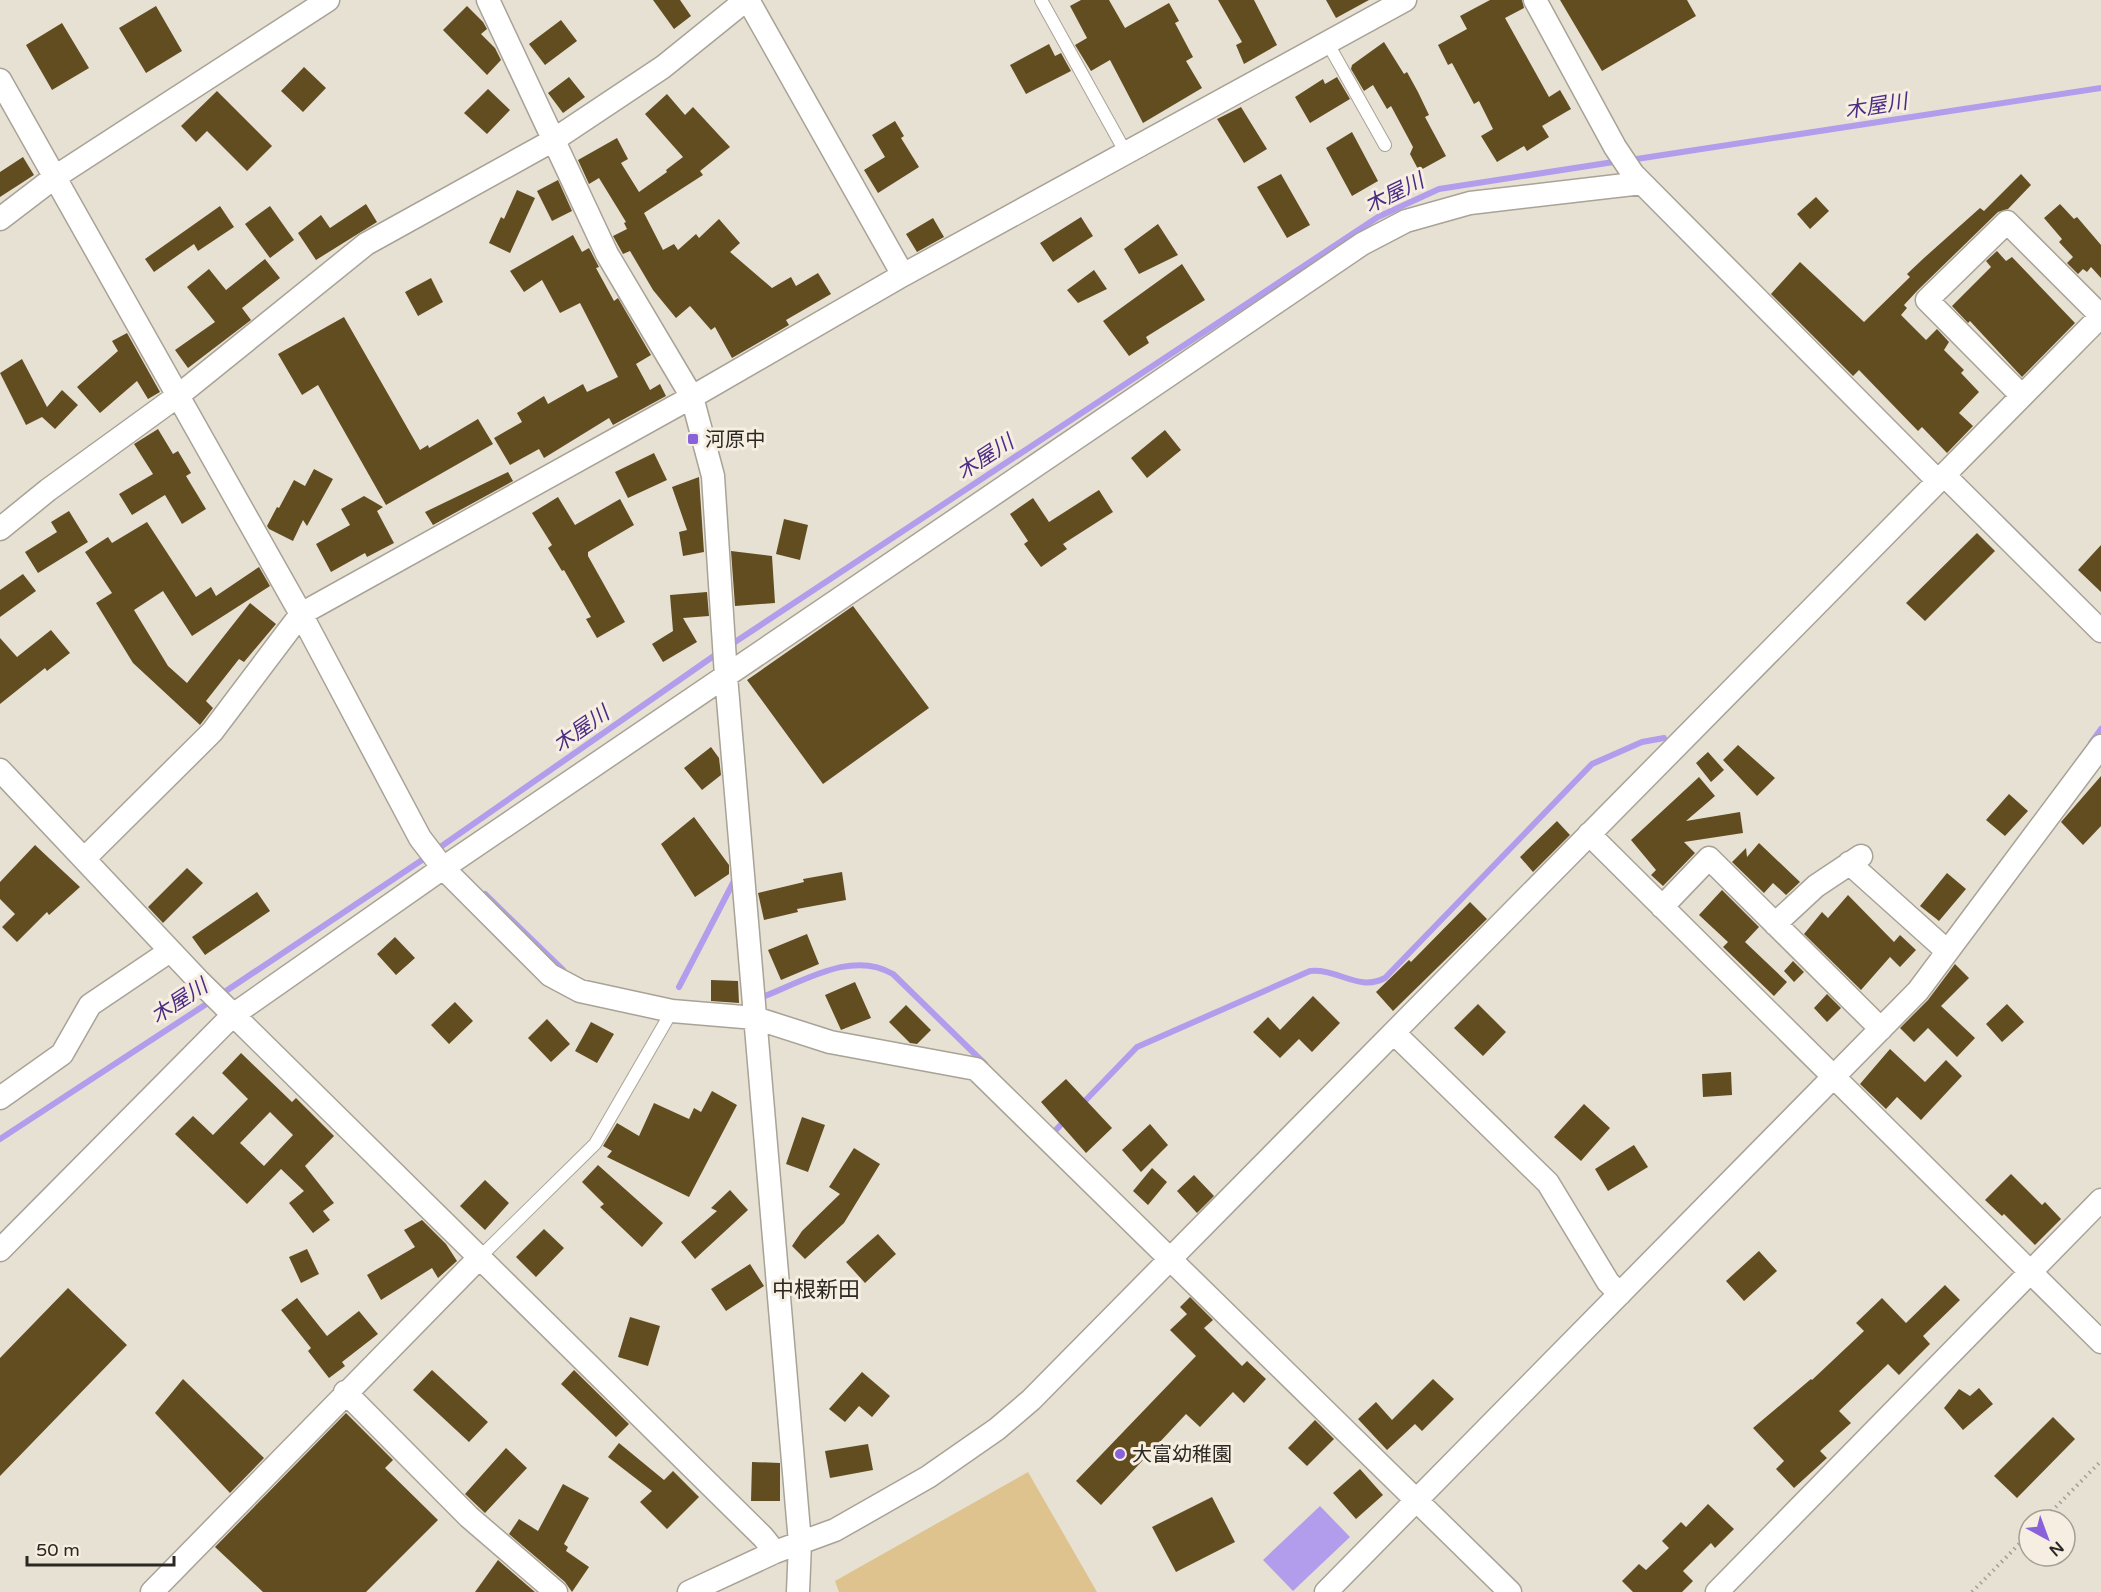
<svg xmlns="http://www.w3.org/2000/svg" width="2101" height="1592" font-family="'Varela Round','Noto Sans JP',sans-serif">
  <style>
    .green { fill: #dec38e }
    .water { fill: #b29dec }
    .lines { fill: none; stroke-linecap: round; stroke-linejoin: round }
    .stream { stroke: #b29dec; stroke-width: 6 }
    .building { fill: #624d20; fill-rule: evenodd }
    .lane-casing { stroke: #a9a296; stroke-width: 14 }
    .street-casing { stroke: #a9a296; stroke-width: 25 }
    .path { stroke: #a39e94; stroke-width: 4; stroke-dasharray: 1.5 4.5; stroke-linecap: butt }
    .lane { stroke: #fff; stroke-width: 12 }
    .street { stroke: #fff; stroke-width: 22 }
    .poi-dot { fill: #8961db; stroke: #f5eee1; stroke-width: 2 }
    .labels { text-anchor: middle; stroke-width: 6; stroke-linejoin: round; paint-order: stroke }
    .poi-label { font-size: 20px; fill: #2b2823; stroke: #f5eee1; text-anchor: start }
    .water-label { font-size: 21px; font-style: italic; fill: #4c2b85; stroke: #f5eee1 }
    .quarter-label { font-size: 22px; fill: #2b2823; stroke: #f5eee1 }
  </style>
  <rect width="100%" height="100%" fill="#e7e1d4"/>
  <path class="green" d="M 1028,1472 L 1097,1592 L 839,1592 L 835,1581 Z"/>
  <path class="water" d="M 1320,1506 L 1350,1537 L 1293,1591 L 1263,1560 Z"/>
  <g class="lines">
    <path class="stream" d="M 1630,160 L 2101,88
      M 729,646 L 1378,217 L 1439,189 L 1620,161
      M 2091,743 L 2101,729
      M 436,850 L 718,653
      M 485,894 L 563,970
      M 679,987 L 734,881
      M 220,995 L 428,856
      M 760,998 C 801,983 851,949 893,974 L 985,1064
      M 1082,1104 L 1137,1047 L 1310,971 C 1337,968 1359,992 1385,978 L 1592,764 L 1642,742 L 1664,738
      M 1054,1132 L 1066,1119
      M 0,1139 L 211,1001"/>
  </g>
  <path class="building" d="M 653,0 L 680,0 L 691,16 L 674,29 Z
    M 1081,0 L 1109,0 L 1125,28 L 1169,3 L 1179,21 L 1175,23 L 1193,57 L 1186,61 L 1202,88 L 1143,123 L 1110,60 L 1091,71 L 1075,45 L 1087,38 L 1070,6 Z
    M 1218,0 L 1254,0 L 1277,45 L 1244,64 L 1236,45 L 1242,42 Z
    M 1326,0 L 1369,0 L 1336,18 Z
    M 1490,0 L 1522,0 L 1524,8 L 1505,18 L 1549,97 L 1560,90 L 1571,109 L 1542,126 L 1549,137 L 1527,151 L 1524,146 L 1497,162 L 1481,136 L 1493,129 L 1479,101 L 1474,104 L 1452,63 L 1448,65 L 1438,45 L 1467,29 L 1460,16 Z
    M 1560,0 L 1687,0 L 1696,16 L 1602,71 Z
    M 156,6 L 182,51 L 146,73 L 119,28 Z
    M 467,6 L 483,22 L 487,29 L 481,34 L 495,48 L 501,60 L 487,75 L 443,30 Z
    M 561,20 L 577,41 L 545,65 L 529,44 Z
    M 62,23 L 89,68 L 52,90 L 26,45 Z
    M 1384,42 L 1404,74 L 1407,72 L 1418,92 L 1429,115 L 1425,117 L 1446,156 L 1419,171 L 1410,154 L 1413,147 L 1391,106 L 1387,109 L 1373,85 L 1364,91 L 1351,69 L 1352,65 Z
    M 1049,44 L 1055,56 L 1061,53 L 1071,71 L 1026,94 L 1010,65 Z
    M 304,67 L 326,88 L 303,112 L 281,91 Z
    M 569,77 L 585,97 L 563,113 L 548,93 Z
    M 1337,77 L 1350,99 L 1310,123 L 1295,97 L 1323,79 L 1325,84 Z
    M 488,89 L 510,110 L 487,134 L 464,113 Z
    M 217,91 L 272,146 L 247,171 L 207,131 L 196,142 L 181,126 Z
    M 667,94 L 685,115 L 693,107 L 730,147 L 700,171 L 703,175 L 644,213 L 663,250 L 674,244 L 678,250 L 696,234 L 699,238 L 719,219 L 740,243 L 730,252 L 772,288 L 791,277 L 796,286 L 818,273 L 831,294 L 786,320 L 789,325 L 732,358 L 715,327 L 711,330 L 690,306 L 676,318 L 653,290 L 630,251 L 623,254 L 613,236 L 627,229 L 624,223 L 626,222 L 599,178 L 589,184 L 578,160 L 617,138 L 628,159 L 621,163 L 639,192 L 667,172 L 666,170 L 683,157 L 645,114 Z
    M 1241,107 L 1267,149 L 1244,163 L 1217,119 Z
    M 895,121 L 904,136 L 901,138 L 919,167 L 878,193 L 864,170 L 885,157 L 872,135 Z
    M 1352,132 L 1378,181 L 1352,196 L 1326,148 Z
    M 23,157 L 34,175 L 0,197 L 0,172 Z
    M 1281,174 L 1310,225 L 1287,238 L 1257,187 Z
    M 2021,174 L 2031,185 L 2008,209 L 1998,212 L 1918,290 L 1904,305 L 1907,308 L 1901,315 L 1926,340 L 1937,329 L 1949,342 L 1944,350 L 1964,370 L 1961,373 L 1979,392 L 1959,413 L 1973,426 L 1947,453 L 1922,427 L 1918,431 L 1859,370 L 1853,376 L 1771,294 L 1800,262 L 1864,322 L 1910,277 L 1907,274 L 1924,258 L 1980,208 L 1984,211 Z
    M 558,180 L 572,211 L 552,221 L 537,191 Z
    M 517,190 L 535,198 L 510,253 L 489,243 L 501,217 L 504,219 Z
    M 1816,197 L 1829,211 L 1810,229 L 1797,214 Z
    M 366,204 L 377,222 L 316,260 L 298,233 L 321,215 L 330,228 Z
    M 2060,204 L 2074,219 L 2077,217 L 2101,245 L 2101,278 L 2091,267 L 2087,272 L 2083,269 L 2078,274 L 2067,263 L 2073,257 L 2059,242 L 2062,239 L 2044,218 Z
    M 220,206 L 234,227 L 198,251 L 194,244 L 154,272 L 145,259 Z
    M 270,206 L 294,240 L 270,258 L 245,224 Z
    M 1081,217 L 1093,236 L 1053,262 L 1040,243 Z
    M 933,218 L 944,237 L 917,252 L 906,234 Z
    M 1158,224 L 1178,255 L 1139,274 L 1124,249 Z
    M 573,235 L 582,252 L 589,248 L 599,267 L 596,268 L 614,301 L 618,298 L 651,355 L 636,364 L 650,390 L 660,384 L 666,396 L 613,425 L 609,418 L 544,458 L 539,449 L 510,465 L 494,438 L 522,422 L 517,413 L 544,396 L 548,404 L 583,384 L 587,392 L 618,377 L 580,303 L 560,313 L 542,280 L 524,292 L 510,271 Z
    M 1997,251 L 2006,261 L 2012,257 L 2075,323 L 2022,377 L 1970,321 L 1968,323 L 1952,306 L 1991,267 L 1986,261 Z
    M 265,259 L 280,278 L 242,308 L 251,320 L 188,368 L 175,350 L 215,322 L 187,287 L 209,269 L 226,290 Z
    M 1182,264 L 1205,300 L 1146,337 L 1149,343 L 1129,356 L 1103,321 Z
    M 1094,270 L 1107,289 L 1078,303 L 1067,290 Z
    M 431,278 L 443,302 L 418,316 L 405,292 Z
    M 344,317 L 420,450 L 428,445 L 429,448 L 478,419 L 493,444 L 386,505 L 318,385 L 302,395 L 278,354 Z
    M 127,333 L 160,392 L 148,399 L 137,381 L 100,413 L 77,387 L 118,351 L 112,341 Z
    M 22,359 L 47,407 L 62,390 L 78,405 L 55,429 L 42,417 L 26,425 L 0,373 Z
    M 158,429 L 173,454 L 178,451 L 191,473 L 186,476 L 206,509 L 182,524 L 165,495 L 132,515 L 119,494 L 153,474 L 134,444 Z
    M 1165,430 L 1181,450 L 1147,478 L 1131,458 Z
    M 654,453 L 667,480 L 628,498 L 615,472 Z
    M 314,469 L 333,479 L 307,526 L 303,520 L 293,541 L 269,529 L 267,526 L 277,507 L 279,508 L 294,480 L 305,486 Z
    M 508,472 L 513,481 L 433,525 L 425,512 Z
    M 699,477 L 704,552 L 683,556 L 679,532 L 687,530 L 672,487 Z
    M 1099,490 L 1113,512 L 1063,544 L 1067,549 L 1041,567 L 1024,544 L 1028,541 L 1010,514 L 1033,498 L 1049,522 Z
    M 364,496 L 383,507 L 377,511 L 394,543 L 367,557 L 365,553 L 331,572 L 316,544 L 350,525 L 341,509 Z
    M 558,497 L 575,525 L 620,499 L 634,525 L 588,552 L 588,556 L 625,622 L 597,638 L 586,619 L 591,617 L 564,570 L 562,571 L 548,548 L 552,545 L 532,513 Z
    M 69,511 L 88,542 L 38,573 L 25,552 L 57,532 L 51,522 Z
    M 784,519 L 808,525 L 800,560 L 776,554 Z
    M 147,522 L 196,597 L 211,587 L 216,596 L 259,567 L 270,586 L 192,636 L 163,591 L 134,610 L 168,666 L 187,683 L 250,603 L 276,624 L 244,662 L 239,659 L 206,701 L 213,708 L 200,725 L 133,663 L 96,603 L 112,593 L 85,552 L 108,537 L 112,543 Z
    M 1977,533 L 1995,551 L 1925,621 L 1906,603 Z
    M 2101,545 L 2101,592 L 2078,570 Z
    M 731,551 L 772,556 L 775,603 L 735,606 Z
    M 23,574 L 36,591 L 0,617 L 0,590 Z
    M 707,592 L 709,616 L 683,618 L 697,642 L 663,662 L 652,644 L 673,631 L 670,595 Z
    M 853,606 L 929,708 L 823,784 L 747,680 Z
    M 51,630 L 70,653 L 47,671 L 45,668 L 0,704 L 0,638 L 17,657 Z
    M 1738,745 L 1775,778 L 1757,796 L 1723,760 Z
    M 711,747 L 719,758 L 721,775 L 702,790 L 684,768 Z
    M 1708,752 L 1724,770 L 1711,782 L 1696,763 Z
    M 2101,776 L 2101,826 L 2083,845 L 2061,822 Z
    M 1699,777 L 1715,796 L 1686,821 L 1740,812 L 1743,833 L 1684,842 L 1695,853 L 1663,886 L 1651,875 L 1656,870 L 1631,840 Z
    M 2009,794 L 2028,811 L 2005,836 L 1986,820 Z
    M 694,817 L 729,865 L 729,874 L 695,897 L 661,844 Z
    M 1557,821 L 1570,835 L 1533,872 L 1520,857 Z
    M 1759,843 L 1800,882 L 1786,895 L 1773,883 L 1764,893 L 1732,862 L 1746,848 L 1747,857 Z
    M 35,845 L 80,887 L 49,915 L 47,912 L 17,942 L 2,927 L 15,914 L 0,899 L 0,882 Z
    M 187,868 L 203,883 L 163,923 L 148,907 Z
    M 842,872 L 846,900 L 797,909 L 798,912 L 764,920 L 758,893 L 804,882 L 803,879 Z
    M 1947,873 L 1966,889 L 1939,921 L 1920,906 Z
    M 1722,890 L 1759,927 L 1745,942 L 1787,982 L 1774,996 L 1723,947 L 1728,942 L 1699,915 Z
    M 257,892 L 270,911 L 205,955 L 192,937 Z
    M 1848,895 L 1894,942 L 1900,935 L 1916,950 L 1900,967 L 1890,957 L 1861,990 L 1804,934 L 1822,912 L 1828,918 Z
    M 1470,902 L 1487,919 L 1393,1011 L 1376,992 L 1409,960 L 1411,962 Z
    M 807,934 L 819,964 L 781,980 L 768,950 Z
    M 395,937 L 415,958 L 396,975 L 377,954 Z
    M 1793,961 L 1804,972 L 1794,982 L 1784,971 Z
    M 1955,964 L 1969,978 L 1941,1006 L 1975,1038 L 1957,1057 L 1928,1028 L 1914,1042 L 1900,1028 L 1928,1000 Z
    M 711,980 L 738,981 L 739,1003 L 711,1001 Z
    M 855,982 L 871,1018 L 841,1030 L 825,995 Z
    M 1827,994 L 1841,1008 L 1827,1022 L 1814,1008 Z
    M 1313,996 L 1340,1023 L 1312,1052 L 1299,1039 L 1280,1058 L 1253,1032 L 1268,1017 L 1280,1030 Z
    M 455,1002 L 473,1021 L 449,1044 L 431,1025 Z
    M 1478,1004 L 1506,1032 L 1483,1056 L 1454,1028 Z
    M 2007,1004 L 2024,1022 L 2002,1042 L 1986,1024 Z
    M 906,1005 L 931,1030 L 917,1044 L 910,1043 L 889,1022 Z
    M 547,1019 L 570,1044 L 551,1062 L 528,1038 Z
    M 591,1022 L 614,1034 L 597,1063 L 575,1051 Z
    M 1890,1049 L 1925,1082 L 1946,1060 L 1962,1076 L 1921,1120 L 1897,1097 L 1886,1109 L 1860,1084 Z
    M 241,1053 L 292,1102 L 296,1098 L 334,1136 L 305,1166 L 334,1203 L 323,1211 L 330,1220 L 313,1233 L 289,1203 L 304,1191 L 281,1169 L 247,1204 L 175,1134 L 193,1116 L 213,1135 L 248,1099 L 222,1073 ZM 270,1112 L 293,1135 L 264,1166 L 240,1143 Z
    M 1731,1072 L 1732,1095 L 1703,1097 L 1702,1074 Z
    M 1066,1079 L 1112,1128 L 1086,1153 L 1041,1102 Z
    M 712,1091 L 737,1105 L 689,1197 L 607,1157 L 612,1151 L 603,1146 L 617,1123 L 639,1136 L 654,1103 L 689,1119 L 694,1108 L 701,1112 Z
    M 1584,1104 L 1610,1128 L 1581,1161 L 1554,1137 Z
    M 802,1117 L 825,1125 L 808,1172 L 786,1164 Z
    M 1150,1124 L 1168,1145 L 1141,1172 L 1122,1150 Z
    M 1634,1145 L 1648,1167 L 1608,1191 L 1595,1169 Z
    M 854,1148 L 880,1164 L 844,1223 L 805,1259 L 792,1246 L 802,1231 L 840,1194 L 829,1187 Z
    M 598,1165 L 663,1223 L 642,1247 L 600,1207 L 604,1204 L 582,1182 Z
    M 1152,1168 L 1167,1182 L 1148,1205 L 1133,1191 Z
    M 2011,1174 L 2042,1205 L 2045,1202 L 2061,1219 L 2035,1245 L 2004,1214 L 2002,1216 L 1985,1200 Z
    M 1194,1175 L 1214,1196 L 1197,1213 L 1177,1191 Z
    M 485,1180 L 509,1203 L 485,1230 L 460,1206 Z
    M 730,1190 L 748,1210 L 695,1259 L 681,1242 L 717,1211 L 711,1208 Z
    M 422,1220 L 446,1244 L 457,1261 L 438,1278 L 432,1268 L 381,1300 L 367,1275 L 415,1247 L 404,1230 Z
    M 544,1229 L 564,1248 L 536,1277 L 516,1257 Z
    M 878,1234 L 896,1254 L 865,1283 L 846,1262 Z
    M 307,1249 L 319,1274 L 301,1283 L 289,1257 Z
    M 1759,1251 L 1777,1271 L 1744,1301 L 1726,1281 Z
    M 750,1264 L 764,1286 L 726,1311 L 711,1289 Z
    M 1945,1285 L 1960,1300 L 1923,1336 L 1930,1344 L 1899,1375 L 1888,1364 L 1839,1411 L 1851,1423 L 1820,1451 L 1827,1458 L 1794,1488 L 1776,1469 L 1784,1461 L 1753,1428 L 1811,1379 L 1812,1380 L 1864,1331 L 1856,1323 L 1882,1298 L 1906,1323 Z
    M 68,1288 L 127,1345 L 0,1476 L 0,1358 Z
    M 1190,1297 L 1213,1320 L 1204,1328 L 1242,1366 L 1247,1361 L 1266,1379 L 1244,1403 L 1233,1392 L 1200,1427 L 1186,1414 L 1101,1505 L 1076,1481 L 1196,1356 L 1170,1330 L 1187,1314 L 1180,1307 Z
    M 297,1298 L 327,1336 L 359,1311 L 378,1334 L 342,1362 L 345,1366 L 329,1378 L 308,1351 L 311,1348 L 281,1310 Z
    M 630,1317 L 660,1326 L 648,1366 L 618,1357 Z
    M 432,1370 L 488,1422 L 469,1442 L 413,1390 Z
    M 574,1370 L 629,1424 L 616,1437 L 561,1384 Z
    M 862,1372 L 890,1396 L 872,1417 L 859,1406 L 845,1422 L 829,1409 Z
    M 183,1379 L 264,1458 L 230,1493 L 155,1413 Z
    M 1433,1379 L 1454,1399 L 1422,1431 L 1415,1424 L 1387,1450 L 1358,1419 L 1376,1402 L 1392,1420 Z
    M 1979,1388 L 1993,1404 L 1963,1430 L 1944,1408 L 1959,1389 L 1970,1396 Z
    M 346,1413 L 393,1460 L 385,1468 L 438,1520 L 366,1592 L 263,1592 L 215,1547 Z
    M 2053,1417 L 2075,1439 L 2017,1498 L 1994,1476 Z
    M 1315,1420 L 1334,1439 L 1307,1466 L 1288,1448 Z
    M 619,1443 L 664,1480 L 673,1471 L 699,1497 L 667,1529 L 640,1502 L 652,1491 L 608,1457 Z
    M 868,1444 L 873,1470 L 830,1478 L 825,1451 Z
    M 506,1448 L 527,1468 L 485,1513 L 465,1494 Z
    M 752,1462 L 780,1463 L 780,1501 L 751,1501 Z
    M 1360,1469 L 1383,1495 L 1356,1519 L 1333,1493 Z
    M 563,1484 L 589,1498 L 564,1544 L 568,1547 L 566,1551 L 589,1567 L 572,1592 L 565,1582 L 509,1534 L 519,1519 L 538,1531 Z
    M 1212,1497 L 1235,1542 L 1176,1572 L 1152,1527 Z
    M 1708,1504 L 1734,1529 L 1715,1548 L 1711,1543 L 1683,1571 L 1693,1581 L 1682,1592 L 1633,1592 L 1622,1581 L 1639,1564 L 1646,1570 L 1669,1548 L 1662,1541 L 1681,1522 L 1686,1527 Z
    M 498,1560 L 535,1592 L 475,1592 Z"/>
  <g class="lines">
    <defs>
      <path id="lane" d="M 1041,0 L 1126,153
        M 1327,42 L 1385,145
        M 481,1256 L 595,1144 L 672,1011"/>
      <path id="street" d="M 488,0 L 607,254 L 692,397 L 713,476 L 726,676 L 800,1543 L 798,1592
        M 748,0 L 903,275
        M 1535,0 L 1615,147 L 1633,174 L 1938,481
        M 0,80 L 301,614 L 420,838 L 443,868 L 550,975 L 580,991 L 672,1011 L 755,1018 L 830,1042 L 976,1069 L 1510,1592
        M 0,219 L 55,177 L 328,0
        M 2022,396 L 1927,300 L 2007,222 L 2101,316
        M 1944,475 L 2101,631
        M 0,529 L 48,490 L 179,395 L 366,244 L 552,141 L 663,67 L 746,0
        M 0,770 L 199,981 L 763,1537 L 775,1552
        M 1589,834 L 2101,1342
        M 84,859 L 212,732 L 301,614 L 692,397 L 903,275 L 1405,0
        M 1849,863 L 1947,951
        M 1662,907 L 1709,858 L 1881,1029
        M 1775,924 L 1816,886 L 1861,856
        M 1394,1033 L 1548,1183 L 1608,1282 L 1620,1294
        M 0,1098 L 62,1054 L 90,1005 L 170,951
        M 0,1250 L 233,1015 L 443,868 L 1362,244 L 1406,221 L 1470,203 L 1642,183
        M 345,1392 L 469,1517 L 556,1592
        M 152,1592 L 481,1256
        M 689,1592 L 775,1552 L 835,1530 L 928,1477 L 997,1429 L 1031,1400 L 2101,316
        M 1326,1592 L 1918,991 L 2101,746
        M 1717,1592 L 2101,1200"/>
    </defs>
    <use href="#lane" class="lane-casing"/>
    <use href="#street" class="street-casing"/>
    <path class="path" d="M 2043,1520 L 2101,1461
      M 1972,1592 L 2029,1534"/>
    <use href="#lane" class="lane"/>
    <use href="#street" class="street"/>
  </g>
  <g class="poi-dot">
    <rect x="687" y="433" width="12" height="12" rx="3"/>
    <circle cx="1120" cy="1454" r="6"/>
  </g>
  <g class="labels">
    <g class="poi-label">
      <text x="705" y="446">河原中</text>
      <text x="1132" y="1461">大富幼稚園</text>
    </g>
    <g class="water-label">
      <text transform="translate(1876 106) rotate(-9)" y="7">木屋川</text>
      <text transform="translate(1394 193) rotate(-26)" y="7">木屋川</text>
      <text transform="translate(985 457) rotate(-33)" y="7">木屋川</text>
      <text transform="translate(581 729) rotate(-35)" y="7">木屋川</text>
      <text transform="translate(179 1001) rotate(-33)" y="7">木屋川</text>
    </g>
    <g class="quarter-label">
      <text x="816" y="1297">中根新田</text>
    </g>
  </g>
  <g transform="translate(2047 1538) rotate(139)"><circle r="28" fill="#f5eee1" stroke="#a49f95" stroke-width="1.5"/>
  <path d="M0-4.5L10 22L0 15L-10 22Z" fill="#8961db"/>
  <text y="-9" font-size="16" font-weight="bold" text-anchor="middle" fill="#2b2823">N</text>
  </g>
  <path d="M27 1556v9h147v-9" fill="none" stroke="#2b2823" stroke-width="3"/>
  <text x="36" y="1556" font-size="18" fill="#2b2823" stroke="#f5eee1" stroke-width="4.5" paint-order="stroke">50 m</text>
</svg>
